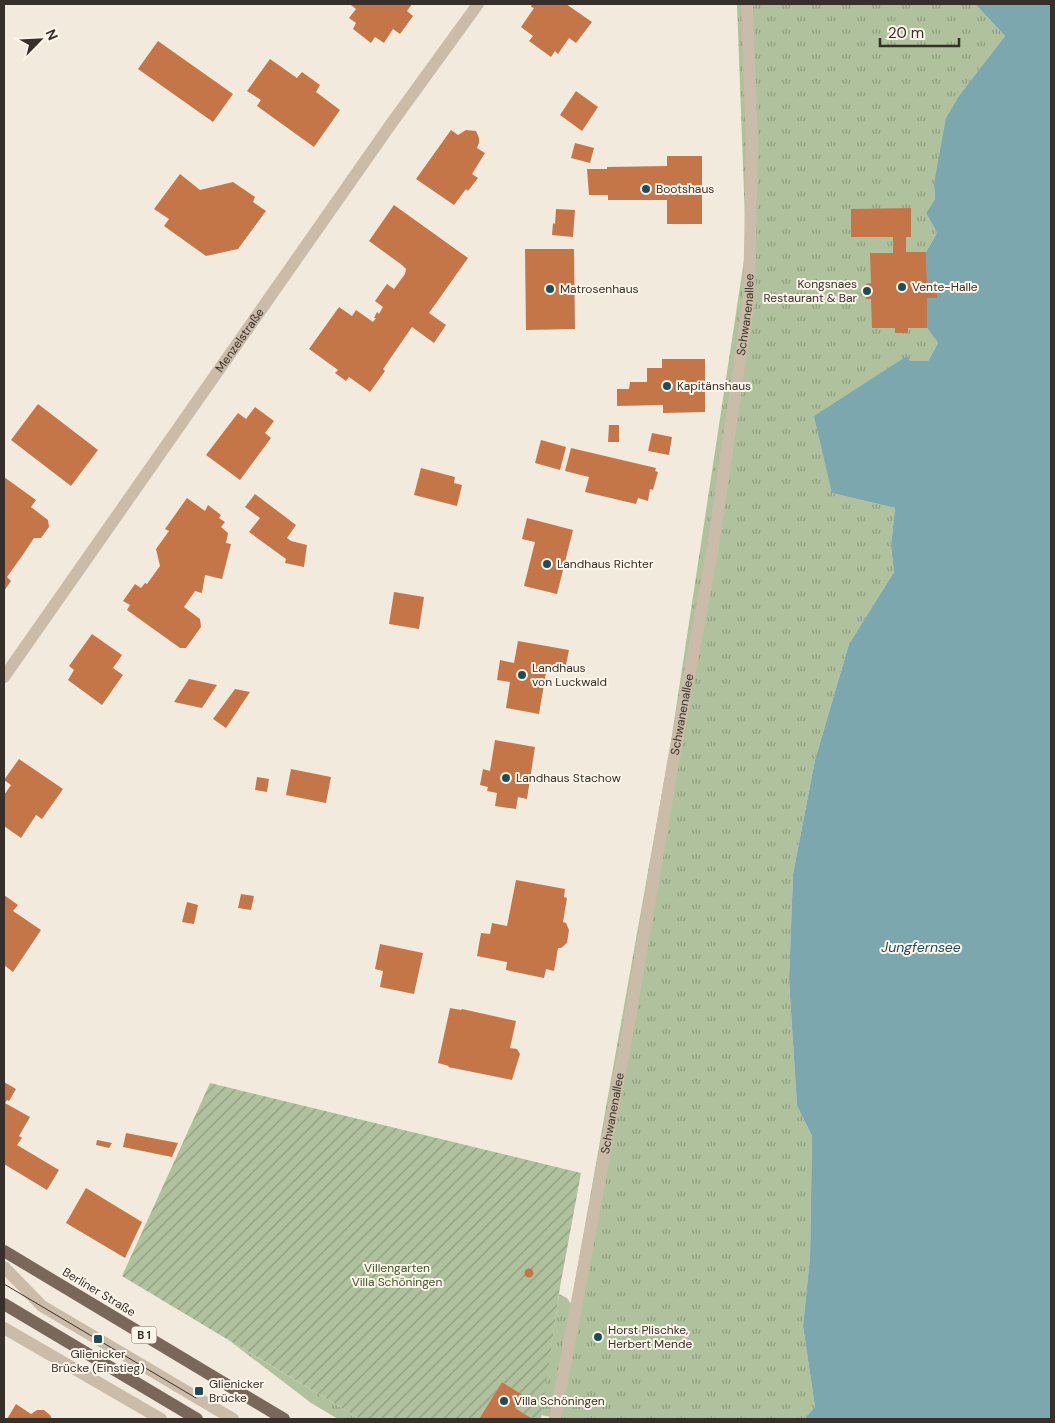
<svg xmlns="http://www.w3.org/2000/svg" width="1055" height="1423" font-family="'DM Sans',sans-serif">
  <style>
    .grass { fill: url(#grass-tufts) }
    .garden { fill: url(#garden-furrows) }
    .water { fill: #7ca7af }
    .building { fill: #c57648 }
    .lines { fill: none; stroke-linecap: round; stroke-linejoin: round }
    .service { stroke: #cabca9; stroke-width: 12 }
    .minor { stroke: #cabca9; stroke-width: 12 }
    .primary { stroke: #79685a; stroke-width: 12 }
    .tram { stroke: #372f29; stroke-width: 1 }
    .poi-dot { fill: #1e4d59; stroke: #faf4e9; stroke-width: 2 }
    .labels { text-anchor: middle; stroke-width: 4; stroke-linejoin: round; paint-order: stroke }
    .shield { fill: #faf4e9; stroke: #726a63; stroke-width: 1 }
    .shield-label { font-size: 11px; font-weight: bold; fill: #372f29 }
    .poi-label { font-size: 12px; fill: #372f29; stroke: #faf4e9; text-anchor: start }
    .street-label { font-size: 12px; fill: #372f29; stroke: #faf4e9 }
    .park-label { font-size: 12px; fill: #41552c; stroke: #faf4e9 }
    .water-label { font-size: 14px; font-style: italic; fill: #1e4d59; stroke: #faf4e9 }
  </style>
  <defs>
    <pattern id="grass-tufts" width="24" height="20" patternUnits="userSpaceOnUse" patternTransform="scale(1.25)"><rect width="24" height="20" fill="#b0c19d"/><path d="M3 7l-1-3M5 7V3M7 7l1-3M15 17l-1-3M17 17v-4M19 17l1-3" fill="none" stroke="#909d80"/></pattern>
    <pattern id="garden-furrows" width="10" height="10" patternUnits="userSpaceOnUse" patternTransform="scale(1.25)"><rect width="10" height="10" fill="#b0c19d"/><path d="M-1 1l2-2M0 10L10 0M9 11l2-2" fill="none" stroke="#909d80"/></pattern>
  </defs>
  <rect width="100%" height="100%" fill="#f2ebdd"/>
  <path class="grass" d="M 737,4 L 975,4 L 1005,36 L 961,93 L 934,184 L 935,199 L 926,213 L 937,233 L 926,252 L 927,328 L 938,343 L 928,361 L 909,361 L 907,356 L 832,493 L 895,508 L 891,546 L 894,572 L 849,644 L 815,760 L 793,874 L 789,980 L 797,1106 L 812,1136 L 810,1257 L 803,1326 L 815,1407 L 804,1419 L 550,1419 L 551,1417 L 541,1415 L 559,1294 L 567,1298 L 571,1304 L 670,748 L 746,247 Z
    M 230,1341 L 360,1419 L 338,1419 L 311,1403 Z"/>
  <path class="garden" d="M 210,1083 L 581,1173 L 560,1287 L 541,1419 L 533,1419 L 515,1408 L 523,1395 L 502,1382 L 479,1419 L 360,1419 L 122,1276 Z"/>
  <path class="water" d="M 975,4 L 1051,4 L 1051,1419 L 804,1419 L 815,1407 L 803,1326 L 810,1257 L 812,1136 L 797,1106 L 789,980 L 793,874 L 815,760 L 849,644 L 894,572 L 891,546 L 895,508 L 832,493 L 814,416 L 907,356 L 910,361 L 928,361 L 938,343 L 927,328 L 926,252 L 937,233 L 926,213 L 935,199 L 934,184 L 946,118 L 961,93 L 1005,36 Z"/>
  <path class="building" d="M 352,4 L 412,4 L 407,11 L 413,16 L 400,34 L 393,29 L 384,43 L 375,37 L 371,43 L 353,29 L 356,23 L 349,18 L 356,9 L 351,5 Z
    M 532,4 L 566,4 L 592,22 L 576,43 L 569,38 L 558,54 L 555,51 L 551,57 L 529,41 L 533,36 L 521,27 L 534,8 L 531,7 Z
    M 158,41 L 233,94 L 213,122 L 138,69 Z
    M 270,59 L 297,78 L 302,72 L 320,85 L 316,92 L 340,110 L 314,147 L 257,106 L 261,100 L 247,91 Z
    M 576,91 L 598,107 L 582,131 L 560,115 Z
    M 451,130 L 458,135 L 466,130 L 476,131 L 479,138 L 479,143 L 477,148 L 485,153 L 472,174 L 478,178 L 468,191 L 466,189 L 454,205 L 416,179 Z
    M 575,143 L 594,148 L 590,163 L 571,158 Z
    M 667,156 L 702,156 L 702,224 L 667,224 L 667,200 L 608,200 L 608,195 L 589,195 L 587,169 L 607,169 L 607,167 L 667,166 Z
    M 180,174 L 200,190 L 233,182 L 255,197 L 253,202 L 266,211 L 238,249 L 206,256 L 164,226 L 169,219 L 154,209 Z
    M 394,205 L 468,258 L 429,313 L 446,325 L 434,343 L 412,327 L 383,369 L 385,371 L 370,392 L 349,377 L 346,381 L 335,373 L 338,370 L 309,349 L 339,307 L 352,316 L 356,310 L 373,322 L 376,318 L 374,318 L 377,312 L 379,314 L 383,307 L 375,301 L 387,284 L 394,289 L 405,274 L 406,269 L 402,265 L 369,241 Z
    M 911,208 L 911,237 L 906,237 L 906,252 L 926,252 L 927,283 L 937,282 L 937,298 L 927,298 L 927,328 L 908,328 L 908,333 L 895,333 L 895,328 L 872,328 L 871,299 L 866,299 L 866,284 L 871,283 L 870,253 L 893,253 L 893,237 L 851,237 L 851,209 Z
    M 556,209 L 575,210 L 573,237 L 552,235 L 553,223 L 555,224 Z
    M 525,249 L 574,249 L 575,329 L 526,330 Z
    M 662,359 L 705,359 L 705,412 L 663,413 L 663,405 L 617,406 L 617,389 L 629,389 L 630,382 L 647,382 L 647,368 L 662,368 Z
    M 38,404 L 98,450 L 71,486 L 11,440 Z
    M 255,407 L 274,421 L 265,433 L 271,438 L 240,480 L 206,455 L 238,413 L 246,419 Z
    M 609,425 L 619,425 L 619,442 L 608,442 Z
    M 652,433 L 672,437 L 669,455 L 648,451 Z
    M 541,440 L 566,447 L 560,470 L 535,463 Z
    M 571,448 L 656,468 L 655,471 L 658,472 L 653,490 L 650,489 L 648,501 L 638,498 L 636,504 L 585,492 L 589,477 L 565,471 Z
    M 421,468 L 455,477 L 454,483 L 462,485 L 457,506 L 414,495 Z
    M 4,477 L 36,500 L 31,507 L 48,520 L 49,527 L 41,538 L 34,538 L 22,556 L 7,577 L 11,581 L 4,591 Z
    M 255,494 L 296,525 L 287,538 L 291,541 L 307,545 L 304,567 L 285,563 L 286,559 L 249,532 L 260,518 L 245,507 Z
    M 187,498 L 205,511 L 208,505 L 221,515 L 219,518 L 225,522 L 221,527 L 228,533 L 226,543 L 231,544 L 222,579 L 205,575 L 202,593 L 195,591 L 184,607 L 200,619 L 201,627 L 186,648 L 180,648 L 127,610 L 130,605 L 123,601 L 135,584 L 141,588 L 145,583 L 147,584 L 160,566 L 156,549 L 169,531 L 165,529 Z
    M 527,518 L 573,530 L 557,594 L 524,586 L 535,542 L 522,539 Z
    M 394,592 L 424,597 L 419,629 L 389,624 Z
    M 92,634 L 122,655 L 113,668 L 123,675 L 102,705 L 68,680 L 74,670 L 69,666 Z
    M 518,641 L 569,650 L 565,670 L 547,667 L 539,714 L 506,708 L 510,682 L 497,680 L 500,660 L 514,663 Z
    M 189,679 L 217,685 L 202,708 L 174,702 Z
    M 235,689 L 250,692 L 226,728 L 213,719 Z
    M 495,740 L 535,747 L 527,799 L 518,797 L 516,809 L 495,806 L 497,793 L 487,791 L 488,787 L 480,785 L 483,769 L 490,771 Z
    M 19,759 L 63,789 L 42,819 L 36,815 L 21,838 L 4,826 L 4,795 L 11,785 L 4,780 Z
    M 291,769 L 331,777 L 326,803 L 286,795 Z
    M 257,777 L 269,779 L 267,792 L 255,790 Z
    M 516,880 L 565,889 L 564,897 L 567,898 L 563,922 L 566,923 L 569,930 L 567,943 L 561,948 L 558,948 L 554,971 L 546,969 L 544,978 L 506,970 L 507,962 L 477,956 L 481,933 L 490,934 L 492,923 L 507,926 Z
    M 241,894 L 254,896 L 251,910 L 238,908 Z
    M 4,895 L 18,905 L 13,911 L 41,930 L 13,972 L 4,965 Z
    M 187,902 L 198,905 L 194,924 L 182,922 Z
    M 380,944 L 423,953 L 414,994 L 380,987 L 383,971 L 375,969 Z
    M 450,1008 L 461,1010 L 462,1009 L 516,1021 L 510,1048 L 517,1049 L 520,1054 L 512,1080 L 448,1067 L 449,1066 L 438,1063 Z
    M 4,1082 L 16,1089 L 9,1101 L 7,1100 L 5,1103 L 30,1117 L 19,1136 L 22,1138 L 17,1145 L 59,1170 L 47,1190 L 4,1164 Z
    M 126,1133 L 178,1143 L 172,1157 L 123,1147 Z
    M 97,1140 L 112,1143 L 109,1148 L 96,1145 Z
    M 86,1188 L 142,1222 L 125,1258 L 66,1223 Z
    M524.5 1273a4.5 4.5 0 1 1 9 0a4.5 4.5 0 1 1-9 0Z
    M 502,1382 L 523,1395 L 515,1408 L 533,1419 L 479,1419 Z
    M 16,1404 L 31,1414 L 37,1410 L 44,1410 L 50,1415 L 52,1419 L 7,1419 Z"/>
  <g class="lines">
    <path class="service" d="M 4,1267 L 42,1306 L 233,1419
      M 4,1328 L 161,1419"/>
    <g class="minor">
      <path id="s1" d="M 4,677 L 391,124 L 478,4"/>
      <path id="s2" d="M 555,1419 L 628,1030 L 673,763 L 712,553 L 749,300 L 752,145 L 747,4"/>
    </g>
    <path class="primary" d="M 4,1251 L 284,1419
      M 4,1304 L 197,1419"/>
    <path class="tram" d="M 4,1284 L 196,1398"/>
  </g>
  <g class="poi-dot">
    <circle cx="646" cy="189" r="5"/>
    <circle cx="902" cy="287" r="5"/>
    <circle cx="550" cy="289" r="5"/>
    <circle cx="867" cy="291" r="5"/>
    <circle cx="667" cy="386" r="5"/>
    <circle cx="547" cy="564" r="5"/>
    <circle cx="522" cy="675" r="5"/>
    <circle cx="506" cy="778" r="5"/>
    <circle cx="598" cy="1337" r="5"/>
    <rect x="93" y="1334" width="10" height="10" rx="2.5"/>
    <rect x="194" y="1386" width="10" height="10" rx="2.5"/>
    <circle cx="504" cy="1401" r="5"/>
  </g>
  <g class="labels">
    <rect class="shield" x="131.5" y="1326.5" width="25" height="17" rx="4"/>
    <g class="shield-label">
      <text x="144" y="1339">B 1</text>
    </g>
    <g class="poi-label">
      <text x="656" y="193">Bootshaus</text>
      <text x="857" y="288" text-anchor="end">Kongsnaes<tspan x="857" dy="14">Restaurant &amp; Bar</tspan></text>
      <text x="912" y="291">Vente-Halle</text>
      <text x="560" y="293">Matrosenhaus</text>
      <text x="677" y="390">Kapitänshaus</text>
      <text x="557" y="568">Landhaus Richter</text>
      <text x="532" y="672">Landhaus<tspan x="532" dy="14">von Luckwald</tspan></text>
      <text x="516" y="782">Landhaus Stachow</text>
      <text x="608" y="1334">Horst Plischke,<tspan x="608" dy="14">Herbert Mende</tspan></text>
      <text x="98" y="1358" text-anchor="middle">Glienicker<tspan x="98" dy="14">Brücke (Einstieg)</tspan></text>
      <text x="209" y="1388">Glienicker<tspan x="209" dy="14">Brücke</tspan></text>
      <text x="514" y="1405">Villa Schöningen</text>
    </g>
    <g class="street-label">
      <text dy="4" stroke="none"><textPath href="#s2" startOffset="1121">Schwanenallee</textPath></text>
      <text dy="4" stroke="none"><textPath href="#s1" startOffset="411">Menzelstraße</textPath></text>
      <text dy="4" stroke="none"><textPath href="#s2" startOffset="716">Schwanenallee</textPath></text>
      <text dy="4" stroke="none"><textPath href="#s2" startOffset="311">Schwanenallee</textPath></text>
      <text transform="translate(99 1292) rotate(31)" y="4">Berliner Straße</text>
    </g>
    <g class="park-label">
      <text x="397" y="1272">Villengarten<tspan x="397" dy="14">Villa Schöningen</tspan></text>
    </g>
    <g class="water-label">
      <text x="921" y="952">Jungfernsee</text>
    </g>
  </g>
  <rect width="1055" height="1423" fill="none" stroke="#372f29" stroke-width="10"/>
  <g transform="translate(40 40) rotate(66)" stroke="#faf4e9" stroke-width="4" paint-order="stroke">
  <path d="M0-4L9 19L0 12L-9 19Z" fill="#372f29"/>
  <text y="-8" font-size="14" font-weight="bold" text-anchor="middle" fill="#372f29">N</text>
  </g>
  <path d="M880 38v8h79v-8" fill="none" stroke="#372f29" stroke-width="2.5"/>
  <text x="888" y="38" font-size="15" fill="#372f29" stroke="#faf4e9" stroke-width="4" paint-order="stroke">20 m</text>
</svg>
